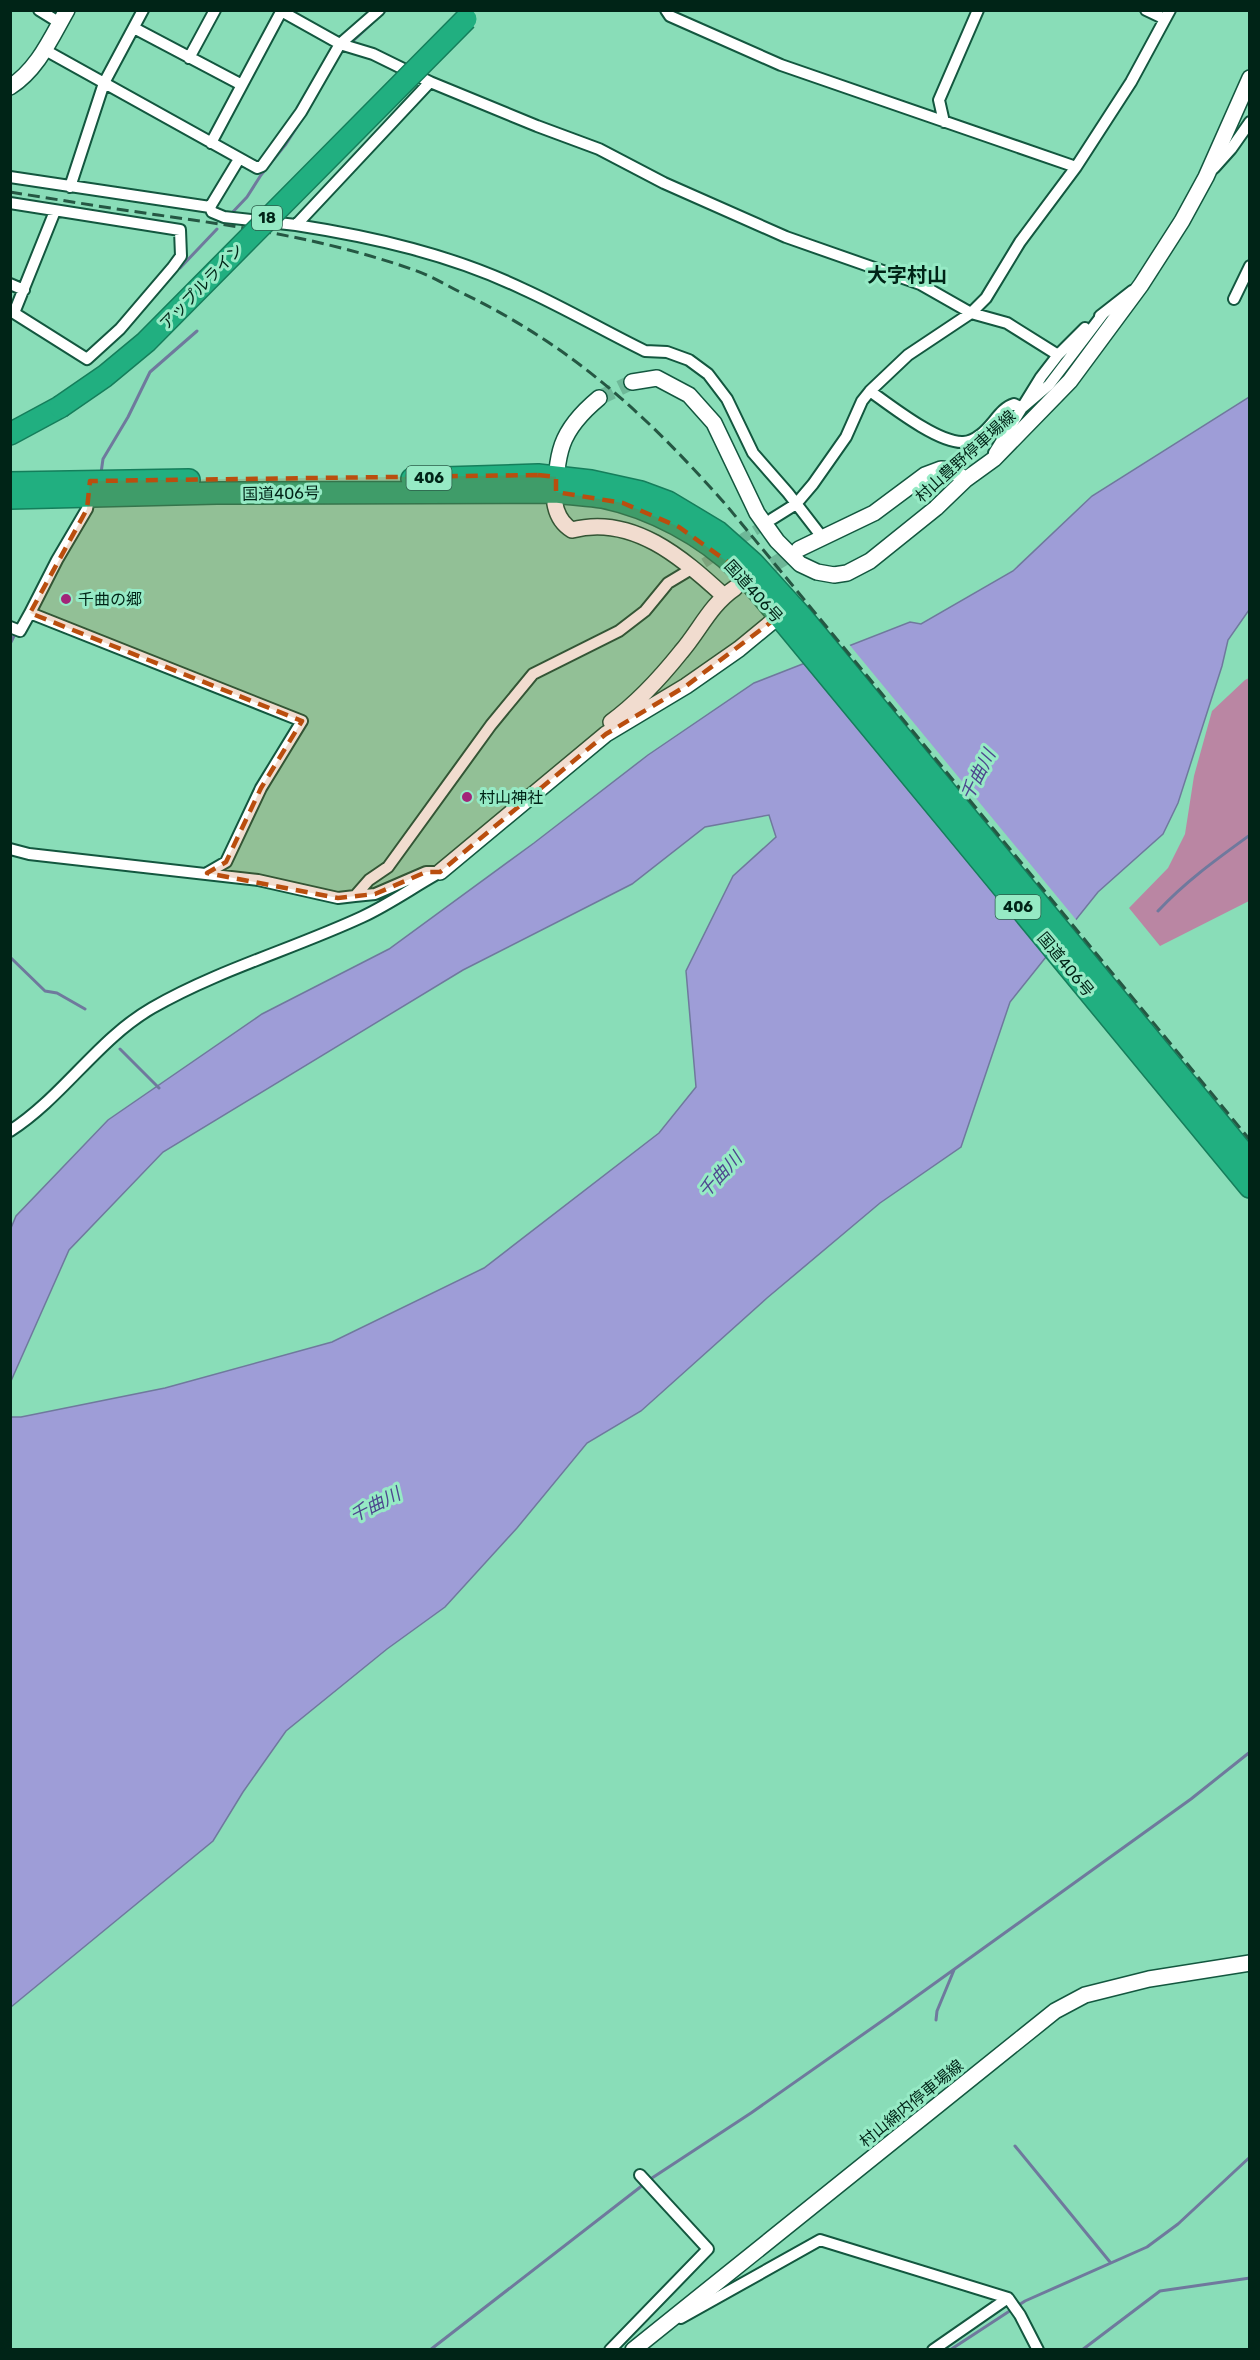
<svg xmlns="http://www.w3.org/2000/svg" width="1260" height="2360" font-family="Rubik,'Noto Sans JP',sans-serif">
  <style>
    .green { fill: #ba86a3 }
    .water { fill: #9e9dd7; stroke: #6f799d; stroke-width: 1.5 }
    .pier { fill: #89ddb8 }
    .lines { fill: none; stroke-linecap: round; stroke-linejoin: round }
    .stream { stroke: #6f799d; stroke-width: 3 }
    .street-tunnel { stroke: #6eb898; stroke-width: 10; stroke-dasharray: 10 5; stroke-linecap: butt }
    .secondary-tunnel { stroke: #6eb898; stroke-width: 15; stroke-dasharray: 15 8; stroke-linecap: butt }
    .street-casing { stroke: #13573f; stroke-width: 14 }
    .secondary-casing { stroke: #13573f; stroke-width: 18 }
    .highway-casing { stroke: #157e5b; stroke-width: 24 }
    .street { stroke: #fff; stroke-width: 10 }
    .secondary { stroke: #fff; stroke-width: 15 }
    .highway { stroke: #21af80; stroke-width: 21 }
    .rail { stroke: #255743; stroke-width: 3; stroke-dasharray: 12 6; stroke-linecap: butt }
    .highway-bridge-casing { stroke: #157e5b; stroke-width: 24; stroke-linecap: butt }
    .highway-bridge { stroke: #21af80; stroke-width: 21 }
    .marked { fill: #ba4e0e; fill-opacity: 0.2; stroke: #ba4e0e; stroke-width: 4.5; stroke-dasharray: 12 8; stroke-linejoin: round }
    .poi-dot { fill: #a22579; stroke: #96eac5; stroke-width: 2 }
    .labels { text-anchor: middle; stroke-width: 6; stroke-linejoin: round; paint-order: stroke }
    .shield { fill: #96eac5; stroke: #2d5f4b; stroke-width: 1.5 }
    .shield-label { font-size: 15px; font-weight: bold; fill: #002417 }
    .street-label { font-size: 16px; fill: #002417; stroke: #96eac5 }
    .poi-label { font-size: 16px; fill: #002417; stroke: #96eac5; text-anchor: start }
    .water-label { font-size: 18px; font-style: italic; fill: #4d478e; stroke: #96eac5 }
    .quarter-label { font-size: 20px; font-weight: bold; fill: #002417; stroke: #96eac5 }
  </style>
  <rect width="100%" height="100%" fill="#89ddb8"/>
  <path class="green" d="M 1249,678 L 1249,901 L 1160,946 L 1129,908 L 1168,868 L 1185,834 L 1194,776 L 1212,711 L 1245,680 Z"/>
  <path class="water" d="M 1249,397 L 1249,610 L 1228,640 L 1222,666 L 1178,803 L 1163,834 L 1098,892 L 1010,1002 L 961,1147 L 880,1203 L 767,1298 L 641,1411 L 587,1443 L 517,1528 L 445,1607 L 387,1649 L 286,1731 L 243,1792 L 213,1841 L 11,2007 L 11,1417 L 21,1417 L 165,1388 L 332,1342 L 484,1268 L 659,1133 L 696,1087 L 686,971 L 733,876 L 776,837 L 769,815 L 705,827 L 632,884 L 463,970 L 163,1152 L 69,1250 L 11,1381 L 11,1228 L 16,1216 L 108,1120 L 262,1014 L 389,949 L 534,843 L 648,755 L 754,683 L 910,622 L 921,624 L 1013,571 L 1092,496 Z"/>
  <path class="pier" d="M 848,643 L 1078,922 L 1049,959 L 803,661 Z"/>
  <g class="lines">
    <path class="stream" d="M 353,41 L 386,10
      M 309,108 L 319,90
      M 229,216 L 247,197 L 261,175 L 286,144 L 304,116
      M 180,268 L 217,229
      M 101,473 L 103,459 L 128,417 L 150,372 L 197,331
      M 10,644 L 15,634
      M 1158,911 C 1186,881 1217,859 1250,835
      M 10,957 L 45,991 L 57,993 L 85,1009
      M 120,1049 L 159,1088
      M 936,2020 L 937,2011 L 954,1970
      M 1015,2146 L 1110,2262
      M 430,2350 L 652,2178 L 751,2113 L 892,2014 L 1191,1799 L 1250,1752
      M 950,2350 L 1025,2301 L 1147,2247 L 1178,2224 L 1250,2157
      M 1082,2350 L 1160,2291 L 1250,2278"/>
    <path class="street-tunnel" d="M 704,563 L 770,521"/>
    <path class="secondary-tunnel" d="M 599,398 L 632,382
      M 753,577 L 799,549"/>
    <defs>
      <path id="street" d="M 39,10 L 60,23
        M 666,10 L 670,16 L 781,65 L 1076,167
        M 1146,10 L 1165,19
        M 281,11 L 340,44 L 373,54 L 430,82 L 537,126 L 599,149 L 664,183 L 786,237 L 920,284 L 971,313 L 1007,323 L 1058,355
        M 134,28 L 242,85
        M 45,50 L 257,168 L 262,166 L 301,112 L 340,44 L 379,10
        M 189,58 L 215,10
        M 944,122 L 939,100 L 978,10
        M 211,143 L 282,10
        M 1214,168 L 1231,149 L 1250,122
        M 10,177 L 210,207 L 212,212 L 224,217 L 296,225 L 430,82
        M 70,187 L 104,83 L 143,10
        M 10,203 L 180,230 L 181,256 L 173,267 L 120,329 L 87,359 L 14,313 L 55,211
        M 210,207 L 239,159
        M 296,225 C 374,237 452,255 523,289 C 565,308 604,331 645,351 L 667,352 L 689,360 L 708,374 L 727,399 L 753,453 L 788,493 L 822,537
        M 10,284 L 24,290
        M 1234,299 L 1250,266
        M 1100,316 L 1132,291
        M 870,391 C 891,406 938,443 963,442 C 970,442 975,439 980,435 C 993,426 1000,408 1014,404 L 1022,408 L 1049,385 L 1103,314
        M 994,453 L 1041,377 L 1058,355 L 1085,328
        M 90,493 L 87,509 L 57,560 L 30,613 L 302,721 L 261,788 L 226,862 L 207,873
        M 772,519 L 796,504 L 813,484 L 846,437 L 862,401 L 870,391 L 908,355 L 971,313 L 986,298 L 1020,242 L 1076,167 L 1131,82 L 1170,10
        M 10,627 L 20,631 L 30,613
        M 10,849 L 29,854 L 258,880 L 338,898 L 355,896
        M 440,872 L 426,872 L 375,894 L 355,896 L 369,880 L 388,867 L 491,725 L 533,674 L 619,631 L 645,611 L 668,583 L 693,568
        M 10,1131 C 63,1097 98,1039 152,1008 C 218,970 293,949 362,917 C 388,905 412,888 437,874
        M 681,2318 L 820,2240 L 1008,2298 L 1020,2315 L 1038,2350
        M 610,2350 L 708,2249 L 640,2175
        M 933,2350 L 1008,2298"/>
      <path id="secondary" d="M 10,87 C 38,69 51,38 67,10
        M 632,382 L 657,378 L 689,395 L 714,423 L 757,513 L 777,541 L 800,564 L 817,572 L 834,575 L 847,573 L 870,561 L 936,508 L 965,480 L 994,459 L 1070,381 L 1141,285 L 1182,221 L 1206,177 L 1250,78
        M 599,398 C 558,432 557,453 555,504 C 557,515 562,524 572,530 C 632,514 683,558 724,596
        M 799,549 L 874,513 L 925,475 L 941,469 L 953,470 L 965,480
        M 611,722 C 637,703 661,677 681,652 C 700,630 710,605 735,588
        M 440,872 L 606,734 L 686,686 L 739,649 L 779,616
        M 633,2350 L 1055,2011 L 1085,1995 L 1149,1979 L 1250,1963"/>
      <path id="highway" d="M 10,434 L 60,407
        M 412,479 L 538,475 L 591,481 L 641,492 L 668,502 L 718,532 L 753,563 L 801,616 L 1250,1161
        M 10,483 L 189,480
        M 10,498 L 217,493 L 556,492 C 571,494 587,495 602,497 C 651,507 704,535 740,571 C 754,585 766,601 779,616 L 1250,1187"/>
    </defs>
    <use href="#street" class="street-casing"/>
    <use href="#secondary" class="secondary-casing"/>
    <use href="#highway" class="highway-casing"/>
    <use href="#street" class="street"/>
    <use href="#secondary" class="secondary"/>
    <use href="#highway" class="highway"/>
    <path class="rail" d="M 10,192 C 60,200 109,208 158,215 C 244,227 329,240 411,269 C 428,274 444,284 460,292 C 571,345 647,415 727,506 L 1250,1140"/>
    <defs>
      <path id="highway-bridge" d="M 60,407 L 105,376 L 146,342 L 466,19"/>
    </defs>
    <use href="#highway-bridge" class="highway-bridge-casing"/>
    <use href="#highway-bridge" class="highway-bridge"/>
  </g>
  <path class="marked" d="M 538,475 L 556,477 L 556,492 L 623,503 L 679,527 L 739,570 L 779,616 L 686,686 L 606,734 L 440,872 L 426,872 L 375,894 L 338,898 L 207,873 L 226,862 L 261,788 L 302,721 L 30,613 L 87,509 L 90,481 Z"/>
  <g class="poi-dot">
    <circle cx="66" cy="599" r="6"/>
    <circle cx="467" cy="797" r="6"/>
  </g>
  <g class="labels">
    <g class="shield">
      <rect x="252" y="206" width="30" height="24" rx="4.5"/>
      <rect x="406.5" y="466" width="45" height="24" rx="4.5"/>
      <rect x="995.5" y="895" width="45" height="24" rx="4.5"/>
    </g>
    <g class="shield-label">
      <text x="267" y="223">18</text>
      <text x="429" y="483">406</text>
      <text x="1018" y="912">406</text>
    </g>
    <g class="street-label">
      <text transform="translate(201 286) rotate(-46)" y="6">アップルライン</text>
      <text transform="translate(965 456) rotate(-42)" y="6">村山豊野停車場線</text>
      <text transform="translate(281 493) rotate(-1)" y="6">国道406号</text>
      <text transform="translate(754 591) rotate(48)" y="6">国道406号</text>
      <text transform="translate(1066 964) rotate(50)" y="6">国道406号</text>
      <text transform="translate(911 2103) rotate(-39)" y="6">村山綿内停車場線</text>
    </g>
    <g class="poi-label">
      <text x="78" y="605">千曲の郷</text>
      <text x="479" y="803">村山神社</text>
    </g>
    <g class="water-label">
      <text transform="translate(978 775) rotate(-63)" y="6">千曲川</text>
      <text transform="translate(720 1175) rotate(-47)" y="6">千曲川</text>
      <text transform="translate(375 1505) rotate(-27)" y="6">千曲川</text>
    </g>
    <g class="quarter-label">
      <text x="907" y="282">大字村山</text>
    </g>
  </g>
  <rect width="1260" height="2360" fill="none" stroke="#002417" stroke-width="24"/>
</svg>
